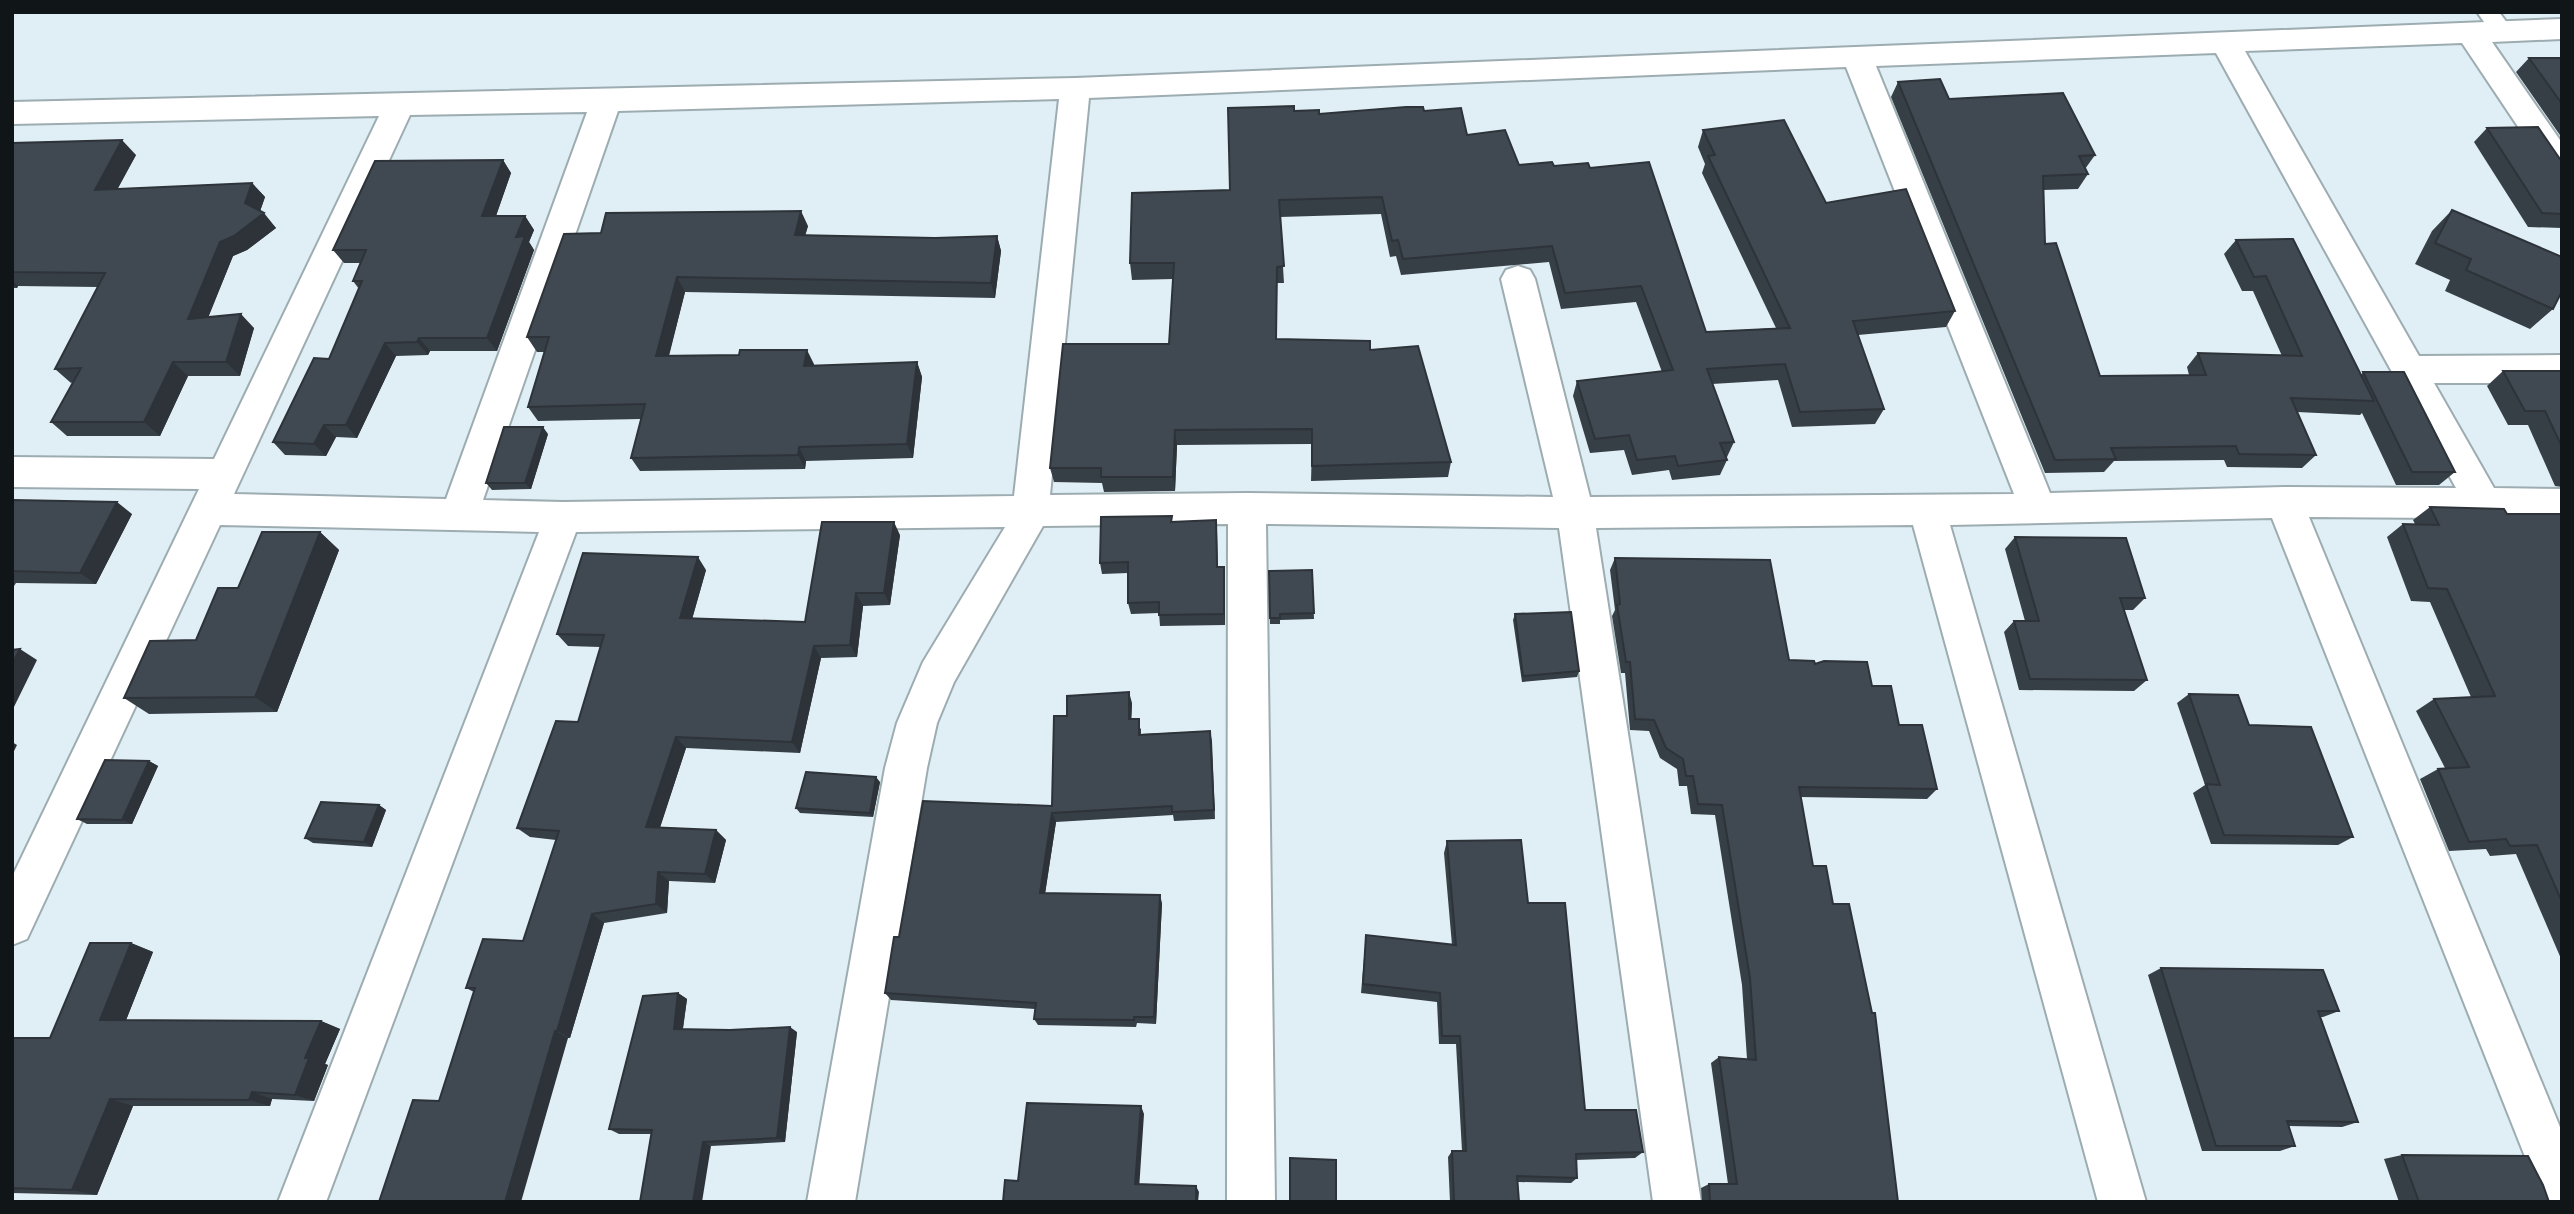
<svg xmlns="http://www.w3.org/2000/svg" width="2574" height="1214" font-family="'Sofia Sans Condensed',sans-serif">
  <style>
    .lines { fill: none; stroke-linecap: round; stroke-linejoin: round }
    .service-casing { stroke: #9dacb1; stroke-width: 4 }
    .minor-casing { stroke: #9dacb1; stroke-width: 4 }
    .service { fill: #fff; fill-rule: evenodd }
    .minor { fill: #fff; fill-rule: evenodd }
    .wall { fill: #373f46 }
    .shaded-wall { fill: #2d3339 }
    .building { fill: #404951; stroke: #2d3339; stroke-width: 2 }
  </style>
  <rect width="100%" height="100%" fill="#e0eff5"/>
  <g class="lines">
    <defs>
      <path id="service" d="M 2477,12 L 2499,12 L 2513,31 L 2510,36 L 2494,36 Z"/>
      <path id="minor" d="M 2562,19 L 2562,39 L 2492,42 L 2562,143 L 2562,179 L 2551,176 L 2462,43 L 2245,51 L 2419,356 L 2562,355 L 2562,383 L 2434,383 L 2494,488 L 2562,489 L 2562,519 L 2309,517 L 2562,1132 L 2562,1202 L 2543,1202 L 2272,518 L 1950,525 L 2146,1202 L 2098,1202 L 1913,525 L 1596,528 L 1701,1202 L 1653,1202 L 1559,528 L 1266,524 L 1275,1202 L 1227,1202 L 1228,524 L 1043,526 L 954,682 L 937,723 L 927,768 L 855,1202 L 807,1202 L 885,768 L 897,723 L 923,662 L 1005,527 L 576,532 L 326,1202 L 278,1202 L 539,532 L 220,525 L 27,939 L 12,945 L 12,877 L 199,489 L 12,487 L 12,457 L 214,459 L 379,116 L 12,124 L 12,102 L 1075,78 ZM 2216,53 L 2456,488 L 2284,487 L 2050,493 L 1876,66 ZM 1846,67 L 2014,494 L 1590,497 L 1535,279 L 1530,270 L 1518,266 L 1506,270 L 1501,279 L 1553,497 L 1247,493 L 1050,495 L 1089,98 ZM 1059,99 L 1014,496 L 563,502 L 483,500 L 618,111 ZM 587,112 L 446,499 L 234,494 L 410,115 Z"/>
    </defs>
    <use href="#service" class="service-casing"/>
    <use href="#minor" class="minor-casing"/>
    <use href="#service" class="service"/>
    <use href="#minor" class="minor"/>
  </g>
  <path class="wall" d="M 2529,58 L 2562,58 L 2562,138 L 2516,72 Z
    M 1898,82 L 1949,99 L 2095,155 L 2085,169 L 2088,174 L 2078,189 L 2043,190 L 2045,244 L 2100,376 L 2189,375 L 2187,367 L 2198,353 L 2282,356 L 2253,291 L 2242,291 L 2224,254 L 2236,240 L 2361,375 L 2363,372 L 2455,472 L 2439,485 L 2396,485 L 2362,413 L 2360,415 L 2297,412 L 2316,455 L 2302,468 L 2227,467 L 2224,460 L 2114,461 L 2104,472 L 2045,473 L 1891,97 Z
    M 1294,111 L 1319,114 L 1424,111 L 1519,165 L 1590,168 L 1706,332 L 1776,328 L 1702,173 L 1705,164 L 1698,147 L 1703,130 L 1826,203 L 1955,311 L 1946,327 L 1858,335 L 1884,409 L 1875,424 L 1792,427 L 1778,380 L 1712,384 L 1734,442 L 1727,457 L 1726,457 L 1727,460 L 1720,475 L 1672,480 L 1669,470 L 1632,475 L 1624,450 L 1590,453 L 1573,396 L 1577,381 L 1662,372 L 1636,302 L 1561,309 L 1549,262 L 1401,275 L 1396,256 L 1390,257 L 1381,214 L 1280,217 L 1284,283 L 1277,283 L 1277,339 L 1370,350 L 1451,462 L 1448,477 L 1311,481 L 1312,444 L 1177,445 L 1175,491 L 1104,492 L 1102,483 L 1054,482 L 1050,468 L 1169,344 L 1173,279 L 1132,280 L 1130,263 L 1230,190 Z
    M 2487,128 L 2562,162 L 2562,228 L 2528,227 L 2474,142 Z
    M 12,143 L 136,155 L 117,189 L 252,183 L 265,197 L 260,211 L 276,228 L 247,250 L 233,256 L 208,317 L 254,328 L 240,376 L 188,376 L 160,436 L 67,436 L 51,422 L 73,382 L 71,383 L 55,369 L 98,287 L 18,286 L 17,288 L 12,288 Z
    M 503,160 L 511,173 L 496,216 L 525,216 L 534,230 L 529,242 L 534,250 L 497,351 L 430,351 L 428,355 L 396,356 L 357,438 L 336,437 L 326,456 L 285,455 L 273,442 L 329,359 L 359,289 L 353,281 L 360,263 L 344,263 L 333,250 Z
    M 2452,210 L 2553,309 L 2530,329 L 2445,291 L 2450,280 L 2415,264 L 2432,231 Z
    M 808,226 L 805,235 L 935,238 L 997,236 L 1001,251 L 995,298 L 685,292 L 669,356 L 814,364 L 813,366 L 917,362 L 922,377 L 913,458 L 806,461 L 805,469 L 640,471 L 631,458 L 641,419 L 538,421 L 528,407 L 544,352 L 537,352 L 527,337 L 564,234 Z
    M 2503,371 L 2562,371 L 2562,487 L 2555,486 L 2528,425 L 2508,425 L 2487,386 Z
    M 548,434 L 531,489 L 492,490 L 486,483 Z
    M 12,500 L 132,514 L 96,584 L 16,583 L 12,589 Z
    M 2430,507 L 2507,514 L 2562,514 L 2562,961 L 2516,854 L 2490,856 L 2486,849 L 2449,851 L 2420,779 L 2438,769 L 2445,768 L 2416,711 L 2434,699 L 2471,697 L 2430,602 L 2411,601 L 2387,537 L 2403,524 L 2415,524 L 2413,520 Z
    M 1173,522 L 1217,532 L 1218,567 L 1225,578 L 1225,625 L 1160,626 L 1159,613 L 1131,614 L 1128,603 L 1128,573 L 1102,574 L 1100,563 Z
    M 320,532 L 339,550 L 277,712 L 149,714 L 124,698 L 196,640 L 238,588 Z
    M 900,535 L 890,605 L 863,606 L 857,657 L 821,658 L 800,753 L 686,748 L 660,827 L 716,830 L 726,840 L 715,883 L 669,881 L 667,913 L 604,923 L 570,1038 L 568,1038 L 439,1101 L 474,992 L 466,988 L 523,941 L 556,840 L 530,837 L 517,828 L 578,722 L 600,647 L 568,646 L 557,634 L 706,570 L 692,619 L 805,622 Z
    M 2015,537 L 2145,598 L 2133,610 L 2124,610 L 2147,680 L 2134,691 L 2019,690 L 2004,632 L 2014,621 L 2025,621 L 2005,549 Z
    M 1615,558 L 1789,660 L 1815,664 L 1872,686 L 1899,725 L 1937,789 L 1927,799 L 1800,797 L 1813,866 L 1833,904 L 1898,1202 L 1702,1202 L 1701,1188 L 1709,1184 L 1728,1184 L 1711,1063 L 1719,1057 L 1747,1059 L 1742,985 L 1715,815 L 1691,814 L 1687,786 L 1679,786 L 1677,769 L 1660,758 L 1649,731 L 1630,730 L 1625,673 L 1621,673 L 1612,616 L 1615,610 L 1610,570 Z
    M 1312,570 L 1314,619 L 1280,620 L 1280,624 L 1270,624 L 1269,571 Z
    M 1515,614 L 1579,671 L 1577,677 L 1522,682 L 1513,620 Z
    M 2189,694 L 2249,725 L 2353,837 L 2338,845 L 2211,844 L 2193,793 L 2205,785 L 2177,703 Z
    M 1132,703 L 1131,719 L 1141,729 L 1141,734 L 1210,731 L 1215,819 L 1174,821 L 1173,815 L 1056,822 L 1045,893 L 1162,903 L 1156,1024 L 1137,1023 L 1136,1027 L 1038,1025 L 1034,1019 L 1035,1009 L 891,1000 L 885,993 L 899,937 L 1052,806 L 1067,716 Z
    M 149,761 L 158,766 L 132,824 L 87,824 L 77,819 Z
    M 880,782 L 873,817 L 800,813 L 796,808 Z
    M 379,805 L 386,810 L 372,847 L 313,843 L 305,838 Z
    M 1447,841 L 1528,903 L 1585,1110 L 1643,1152 L 1635,1158 L 1576,1160 L 1577,1178 L 1571,1183 L 1518,1182 L 1519,1202 L 1450,1202 L 1448,1157 L 1452,1151 L 1462,1151 L 1456,1044 L 1439,1044 L 1437,1002 L 1361,993 L 1366,935 L 1452,945 L 1444,853 Z
    M 131,943 L 153,952 L 126,1020 L 321,1021 L 340,1029 L 325,1064 L 328,1065 L 314,1101 L 272,1099 L 270,1106 L 133,1106 L 97,1195 L 12,1193 L 12,1038 L 50,1038 Z
    M 2161,968 L 2339,1011 L 2323,1017 L 2320,1017 L 2358,1122 L 2342,1127 L 2289,1126 L 2295,1146 L 2280,1151 L 2202,1151 L 2148,975 Z
    M 678,993 L 687,999 L 683,1029 L 797,1032 L 785,1142 L 711,1146 L 651,1134 L 619,1134 L 609,1129 Z
    M 2402,1155 L 2549,1202 L 2399,1202 L 2384,1159 Z"/>
  <path class="shaded-wall" d="M 122,140 L 136,155 L 109,205 L 95,190 Z
    M 503,160 L 511,173 L 491,230 L 482,216 Z
    M 252,183 L 265,197 L 258,217 L 245,203 Z
    M 801,211 L 808,226 L 801,250 L 795,235 Z
    M 264,213 L 276,228 L 247,250 L 233,256 L 202,333 L 188,319 L 220,242 Z
    M 525,216 L 534,230 L 529,242 L 534,250 L 497,351 L 487,338 L 516,237 Z
    M 997,236 L 1001,251 L 995,298 L 991,283 Z
    M 677,277 L 685,292 L 665,370 L 656,356 Z
    M 12,280 L 18,286 L 17,288 L 12,284 Z
    M 241,314 L 254,328 L 240,376 L 226,362 Z
    M 419,338 L 430,351 L 428,355 L 417,342 Z
    M 385,343 L 396,356 L 357,438 L 346,425 Z
    M 807,350 L 814,364 L 811,380 L 804,366 Z
    M 173,362 L 188,376 L 160,436 L 144,422 Z
    M 917,362 L 922,377 L 913,458 L 907,444 Z
    M 324,425 L 336,437 L 326,456 L 314,444 Z
    M 543,427 L 548,434 L 531,489 L 525,483 Z
    M 1175,430 L 1177,445 L 1175,491 L 1173,477 Z
    M 799,447 L 806,461 L 805,469 L 798,455 Z
    M 117,502 L 132,514 L 96,584 L 80,573 Z
    M 894,522 L 900,535 L 890,605 L 884,593 Z
    M 320,532 L 339,550 L 277,712 L 255,697 Z
    M 698,557 L 706,570 L 689,630 L 680,618 Z
    M 1224,567 L 1225,578 L 1225,625 L 1224,614 Z
    M 856,593 L 863,606 L 857,657 L 850,645 Z
    M 814,646 L 821,658 L 800,753 L 792,742 Z
    M 20,649 L 37,660 L 12,711 L 12,664 Z
    M 1129,692 L 1132,703 L 1131,729 L 1129,719 Z
    M 1210,731 L 1212,741 L 1215,819 L 1214,810 Z
    M 676,737 L 686,748 L 657,837 L 646,827 Z
    M 12,742 L 17,745 L 12,755 Z
    M 149,761 L 158,766 L 132,824 L 122,820 Z
    M 876,777 L 880,782 L 873,817 L 870,813 Z
    M 379,805 L 386,810 L 372,847 L 364,842 Z
    M 1052,813 L 1056,822 L 1044,901 L 1040,893 Z
    M 716,830 L 726,840 L 715,883 L 705,874 Z
    M 658,872 L 669,881 L 667,913 L 656,904 Z
    M 1160,895 L 1162,903 L 1156,1024 L 1154,1017 Z
    M 592,914 L 604,923 L 570,1038 L 557,1031 Z
    M 131,943 L 153,952 L 123,1028 L 100,1020 Z
    M 678,993 L 687,999 L 682,1034 L 674,1029 Z
    M 321,1021 L 340,1029 L 325,1064 L 328,1065 L 314,1101 L 295,1095 L 305,1058 Z
    M 790,1027 L 797,1032 L 785,1142 L 777,1138 Z
    M 555,1031 L 568,1038 L 521,1202 L 505,1202 Z
    M 252,1092 L 272,1099 L 270,1106 L 249,1100 Z
    M 110,1099 L 133,1106 L 97,1195 L 72,1190 Z
    M 1141,1106 L 1144,1114 L 1139,1190 L 1135,1184 Z
    M 703,1142 L 711,1146 L 702,1202 L 693,1202 Z
    M 1196,1186 L 1199,1192 L 1198,1202 L 1196,1202 Z"/>
  <path class="building" d="M 2529,58 L 2562,58 L 2562,104 Z
    M 1940,79 L 1949,99 L 2063,93 L 2095,155 L 2079,156 L 2088,174 L 2043,176 L 2045,244 L 2056,243 L 2100,376 L 2206,375 L 2198,353 L 2302,356 L 2266,276 L 2254,277 L 2236,240 L 2293,239 L 2374,401 L 2291,398 L 2316,455 L 2239,454 L 2236,446 L 2111,448 L 2116,459 L 2055,460 L 1898,82 Z
    M 1294,106 L 1294,111 L 1319,110 L 1319,114 L 1406,107 L 1423,107 L 1424,111 L 1461,108 L 1467,135 L 1505,130 L 1519,165 L 1552,162 L 1554,166 L 1588,163 L 1590,168 L 1649,162 L 1706,332 L 1790,328 L 1708,156 L 1715,155 L 1703,130 L 1784,120 L 1826,203 L 1906,189 L 1955,311 L 1853,321 L 1884,409 L 1800,412 L 1785,364 L 1707,369 L 1734,442 L 1720,443 L 1727,460 L 1678,466 L 1675,456 L 1637,460 L 1629,435 L 1595,439 L 1577,381 L 1673,370 L 1641,286 L 1565,293 L 1552,246 L 1403,259 L 1398,240 L 1392,241 L 1382,197 L 1279,200 L 1284,266 L 1277,267 L 1276,339 L 1370,341 L 1370,350 L 1418,346 L 1451,462 L 1312,466 L 1312,429 L 1175,430 L 1173,477 L 1101,477 L 1101,468 L 1050,468 L 1063,344 L 1169,344 L 1174,263 L 1130,263 L 1132,193 L 1230,190 L 1228,108 Z
    M 2538,127 L 2562,162 L 2562,214 L 2542,213 L 2487,128 Z
    M 122,140 L 95,190 L 252,183 L 245,203 L 264,213 L 234,236 L 220,242 L 188,319 L 241,314 L 226,362 L 173,362 L 144,422 L 51,422 L 81,368 L 55,369 L 105,273 L 12,272 L 12,143 Z
    M 503,160 L 482,216 L 525,216 L 516,237 L 525,236 L 487,338 L 419,338 L 417,342 L 385,343 L 346,425 L 324,425 L 314,444 L 273,442 L 314,358 L 329,359 L 362,281 L 353,281 L 366,250 L 333,250 L 375,161 Z
    M 2452,210 L 2562,257 L 2562,291 L 2553,309 L 2466,270 L 2471,259 L 2435,243 Z
    M 801,211 L 795,235 L 935,238 L 997,236 L 991,283 L 677,277 L 656,356 L 739,355 L 740,350 L 807,350 L 804,366 L 917,362 L 907,444 L 799,447 L 798,455 L 631,458 L 645,404 L 528,407 L 549,337 L 527,337 L 564,234 L 601,233 L 606,213 Z
    M 2503,371 L 2562,371 L 2562,447 L 2545,411 L 2525,411 Z
    M 2363,372 L 2404,372 L 2455,472 L 2412,472 Z
    M 504,427 L 543,427 L 525,483 L 486,483 Z
    M 12,500 L 117,502 L 80,573 L 12,571 Z
    M 2430,507 L 2504,509 L 2507,514 L 2562,514 L 2562,902 L 2537,845 L 2510,846 L 2506,839 L 2469,842 L 2438,769 L 2469,767 L 2434,699 L 2495,696 L 2447,589 L 2428,588 L 2403,524 L 2439,525 Z
    M 1172,516 L 1171,522 L 1216,520 L 1217,567 L 1224,567 L 1224,614 L 1159,615 L 1159,602 L 1128,603 L 1128,562 L 1100,563 L 1101,517 Z
    M 822,522 L 894,522 L 884,593 L 856,593 L 850,645 L 814,646 L 792,742 L 676,737 L 646,827 L 716,830 L 705,874 L 658,872 L 656,904 L 592,914 L 557,1031 L 555,1031 L 505,1202 L 379,1202 L 413,1100 L 439,1101 L 475,988 L 466,988 L 483,939 L 523,941 L 559,831 L 517,828 L 556,721 L 578,722 L 604,635 L 557,634 L 583,553 L 698,557 L 680,618 L 805,622 Z
    M 262,532 L 320,532 L 255,697 L 124,698 L 150,641 L 196,640 L 218,588 L 238,588 Z
    M 2015,537 L 2126,538 L 2145,598 L 2120,598 L 2147,680 L 2030,679 L 2014,621 L 2039,621 Z
    M 1615,558 L 1770,560 L 1789,660 L 1814,661 L 1815,664 L 1824,661 L 1867,662 L 1872,686 L 1891,686 L 1899,725 L 1922,725 L 1937,789 L 1799,787 L 1813,866 L 1826,866 L 1833,904 L 1849,904 L 1872,1013 L 1875,1013 L 1898,1202 L 1710,1202 L 1709,1184 L 1737,1184 L 1719,1057 L 1756,1060 L 1750,978 L 1722,805 L 1698,804 L 1693,776 L 1686,776 L 1683,759 L 1666,748 L 1654,720 L 1635,719 L 1630,662 L 1626,662 L 1617,605 L 1620,604 Z
    M 1312,570 L 1314,613 L 1280,614 L 1280,618 L 1270,618 L 1269,571 Z
    M 1571,612 L 1579,671 L 1523,676 L 1515,614 Z
    M 20,649 L 12,664 L 12,650 Z
    M 1129,692 L 1129,719 L 1139,719 L 1139,735 L 1210,731 L 1214,810 L 1172,812 L 1172,806 L 1052,813 L 1040,893 L 1160,895 L 1154,1017 L 1134,1017 L 1134,1020 L 1034,1019 L 1036,1003 L 885,993 L 894,937 L 899,937 L 923,801 L 1052,806 L 1054,716 L 1067,716 L 1067,696 Z
    M 2189,694 L 2238,695 L 2249,725 L 2311,727 L 2353,837 L 2224,835 L 2206,784 L 2220,785 Z
    M 105,760 L 149,761 L 122,820 L 77,819 Z
    M 806,772 L 876,777 L 870,813 L 796,808 Z
    M 321,802 L 379,805 L 364,842 L 305,838 Z
    M 1521,840 L 1528,903 L 1565,903 L 1585,1110 L 1636,1110 L 1643,1152 L 1576,1154 L 1577,1178 L 1517,1176 L 1519,1202 L 1454,1202 L 1452,1151 L 1466,1151 L 1460,1036 L 1442,1036 L 1440,993 L 1363,984 L 1366,935 L 1456,945 L 1447,841 Z
    M 90,943 L 131,943 L 100,1020 L 321,1021 L 305,1058 L 309,1058 L 295,1095 L 252,1092 L 249,1100 L 110,1099 L 72,1190 L 12,1188 L 12,1038 L 50,1038 Z
    M 2161,968 L 2323,970 L 2339,1011 L 2318,1011 L 2358,1122 L 2287,1121 L 2295,1146 L 2216,1146 Z
    M 678,993 L 674,1029 L 730,1030 L 790,1027 L 777,1138 L 703,1142 L 693,1202 L 640,1202 L 652,1130 L 609,1129 L 643,996 Z
    M 1027,1103 L 1141,1106 L 1135,1184 L 1196,1186 L 1196,1202 L 1003,1202 L 1005,1180 L 1018,1181 Z
    M 2402,1155 L 2528,1156 L 2543,1185 L 2549,1202 L 2419,1202 Z
    M 1290,1158 L 1336,1160 L 1336,1202 L 1290,1202 Z"/>
  <rect width="2574" height="1214" fill="none" stroke="#101517" stroke-width="28"/>
</svg>
